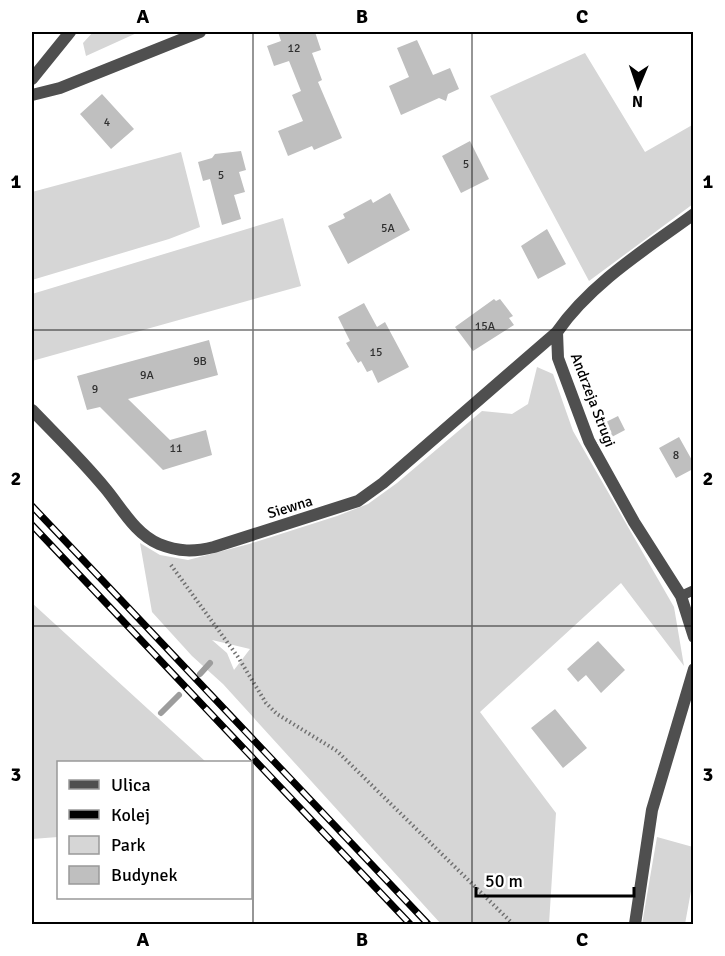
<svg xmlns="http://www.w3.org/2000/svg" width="725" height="956" font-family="Signika,sans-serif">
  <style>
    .green { fill: #d6d6d6; fill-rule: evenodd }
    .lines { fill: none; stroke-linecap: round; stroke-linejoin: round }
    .stream { stroke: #9d9d9d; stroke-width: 6 }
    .building { fill: #bfbfbf }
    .path { stroke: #717171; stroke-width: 4; stroke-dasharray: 1.5 3; stroke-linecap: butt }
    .service { stroke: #4f4f4f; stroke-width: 10 }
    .minor { stroke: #4f4f4f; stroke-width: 12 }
    .tertiary { stroke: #4f4f4f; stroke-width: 12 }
    .rail-casing { stroke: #000; stroke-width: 7 }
    .rail { stroke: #fff; stroke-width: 4.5; stroke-dasharray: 14; stroke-linecap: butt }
    .grid { fill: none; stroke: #000; stroke-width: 1.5; stroke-opacity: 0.55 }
    .labels { text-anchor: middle; stroke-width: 6; stroke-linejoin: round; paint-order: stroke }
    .number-label { font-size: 12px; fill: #303030 }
    .street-label { font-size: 15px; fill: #000; stroke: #fff }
    .neatline { fill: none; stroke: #000; stroke-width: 2 }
    .grid-label { font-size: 20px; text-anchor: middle; font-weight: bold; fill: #000 }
  </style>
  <rect width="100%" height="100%" fill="#fff"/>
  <path class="green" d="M 93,32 L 139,32 L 86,56 L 83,43 Z
    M 585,53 L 645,152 L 694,124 L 693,204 L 589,281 L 490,96 Z
    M 181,152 L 200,227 L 169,239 L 32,280 L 32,192 Z
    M 283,218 L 301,286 L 32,361 L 32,294 Z
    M 537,367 L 553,374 L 573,431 L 674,607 L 684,666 L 621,583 L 480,712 L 556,813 L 549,924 L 441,924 L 223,684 L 192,656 L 152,612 L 140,543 L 160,555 L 188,560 L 249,544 L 337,516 L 368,504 L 397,483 L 482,411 L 512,414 L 528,404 ZM 212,640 L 250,649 L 234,670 L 227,653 Z
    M 32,603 L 206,762 L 58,762 L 58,837 L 32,839 Z
    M 657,837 L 693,847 L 693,880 L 685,924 L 642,924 Z"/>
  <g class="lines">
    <path class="stream" d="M 200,674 L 210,663
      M 161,713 L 179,695"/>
  </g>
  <path class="building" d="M 278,32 L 315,32 L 321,50 L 312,53 L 322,80 L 318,82 L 342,138 L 314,150 L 312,146 L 288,156 L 278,131 L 303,121 L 292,95 L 301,91 L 289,61 L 274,66 L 267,46 L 281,41 Z
    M 417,40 L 433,75 L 450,68 L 459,89 L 448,94 L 446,101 L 439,98 L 401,115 L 389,86 L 409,77 L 397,48 Z
    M 102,94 L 134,129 L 111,149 L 80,114 Z
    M 470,141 L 489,179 L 461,193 L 442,156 Z
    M 241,151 L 246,170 L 239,172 L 245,192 L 234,195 L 241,219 L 222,225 L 210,179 L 203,181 L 198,162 L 212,158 L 215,154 Z
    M 390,193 L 410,230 L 348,264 L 328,226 L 345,218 L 343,214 L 371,199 L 373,203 Z
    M 547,229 L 566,264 L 538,279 L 521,246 Z
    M 494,299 L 496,301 L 500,299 L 513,316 L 509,318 L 514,325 L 473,351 L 455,327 Z
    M 364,303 L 377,327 L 385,322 L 409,367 L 378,383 L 372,370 L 367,372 L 361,361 L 358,363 L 346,343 L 350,341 L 338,317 Z
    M 209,340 L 218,375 L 128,399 L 170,440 L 206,430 L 212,455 L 163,470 L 100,407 L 87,410 L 77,376 Z
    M 618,416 L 625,430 L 608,439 L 600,425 Z
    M 679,437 L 693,462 L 693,469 L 676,478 L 659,448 Z
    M 598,641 L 625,670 L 601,693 L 586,675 L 578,682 L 567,669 Z
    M 555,709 L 587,748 L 563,768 L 531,728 Z"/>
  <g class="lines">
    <path class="path" d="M 171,565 L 238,657 L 266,703 L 277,714 L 337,751 L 513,924"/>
    <path class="service" d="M 681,596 L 694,590"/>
    <path class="minor" d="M 32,95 L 60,88 L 200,32
      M 557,332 L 558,358 L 589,441 L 634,522 L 681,596 L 694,637
      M 32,410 C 56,435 82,460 105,488 C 121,507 135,534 159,544 C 179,552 194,552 214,547 L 358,501 L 383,483 L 557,332 C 591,283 646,249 694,214
      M 635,924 L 652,810 L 694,669"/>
    <path class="tertiary" d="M 32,79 L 70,32"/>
    <defs>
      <path id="rail" d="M 32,506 L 428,924
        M 32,525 L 410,924"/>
    </defs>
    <use href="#rail" class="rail-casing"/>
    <use href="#rail" class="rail"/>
  </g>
  <path class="grid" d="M 253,32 L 253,924M 472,32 L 472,924M 32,330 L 694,330M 32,626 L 694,626"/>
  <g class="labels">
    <g class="number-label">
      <text x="294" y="52">12</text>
      <text x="107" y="126">4</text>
      <text x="466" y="168">5</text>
      <text x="221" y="179">5</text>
      <text x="388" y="232">5A</text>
      <text x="485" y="330">15A</text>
      <text x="376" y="356">15</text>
      <text x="200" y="365">9B</text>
      <text x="147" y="379">9A</text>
      <text x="95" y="393">9</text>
      <text x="176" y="452">11</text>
      <text x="676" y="459">8</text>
    </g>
    <g class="street-label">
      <text transform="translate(593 400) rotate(69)" y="5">Andrzeja Strugi</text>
      <text transform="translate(290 507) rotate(-17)" y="5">Siewna</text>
    </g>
  </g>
  <rect width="725" height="956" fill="none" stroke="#ffffff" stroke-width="66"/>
  <rect x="57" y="761" width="195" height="138" fill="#ffffff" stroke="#999999" stroke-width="1.5"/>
  <rect x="69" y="780" width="30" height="9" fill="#4f4f4f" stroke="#999999" stroke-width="1.5"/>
  <text x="111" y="791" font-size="18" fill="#000000">Ulica</text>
  <rect x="69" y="810" width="30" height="9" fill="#000000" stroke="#999999" stroke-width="1.5"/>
  <text x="111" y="821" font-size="18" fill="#000000">Kolej</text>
  <rect x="69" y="836" width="30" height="18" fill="#d6d6d6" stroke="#999999" stroke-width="1.5"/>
  <text x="111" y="851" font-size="18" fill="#000000">Park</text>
  <rect x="69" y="866" width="30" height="18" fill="#bfbfbf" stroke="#999999" stroke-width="1.5"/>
  <text x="111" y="881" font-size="18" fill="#000000">Budynek</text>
  <g transform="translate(638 87) rotate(182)" stroke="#ffffff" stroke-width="4.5" paint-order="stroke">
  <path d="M0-4.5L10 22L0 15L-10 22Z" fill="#000000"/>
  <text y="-9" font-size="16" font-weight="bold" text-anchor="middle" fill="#000000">N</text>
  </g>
  <path d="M476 887v9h158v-9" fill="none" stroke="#000000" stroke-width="3"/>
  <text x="485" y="887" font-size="18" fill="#000000" stroke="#ffffff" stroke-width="4.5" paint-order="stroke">50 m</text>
  <rect x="33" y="33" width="659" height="890" class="neatline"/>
  <g class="grid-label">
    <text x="143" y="23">A</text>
    <text x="362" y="23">B</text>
    <text x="582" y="23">C</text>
    <text x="16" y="188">1</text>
    <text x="708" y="188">1</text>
    <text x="16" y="485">2</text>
    <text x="708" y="485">2</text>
    <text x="16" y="781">3</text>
    <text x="708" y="781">3</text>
    <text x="143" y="946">A</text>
    <text x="362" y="946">B</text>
    <text x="582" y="946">C</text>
  </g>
</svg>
